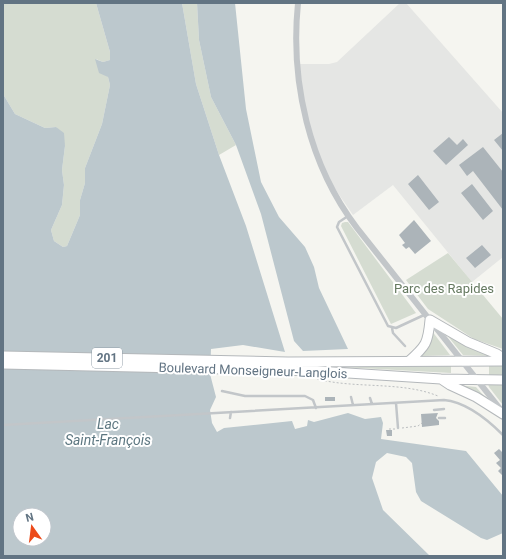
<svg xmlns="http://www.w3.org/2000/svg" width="506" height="559" font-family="Roboto,sans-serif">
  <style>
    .built { fill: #e5e6e4 }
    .green { fill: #d5dcd1 }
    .water { fill: #bcc8cd; fill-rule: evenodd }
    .building { fill: #acb4b9 }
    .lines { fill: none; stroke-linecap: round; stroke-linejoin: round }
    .trunk-casing { stroke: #b4b8bb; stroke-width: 11 }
    .path { stroke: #bbbec0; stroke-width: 1; stroke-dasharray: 2 2; stroke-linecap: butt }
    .service { stroke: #c2c6c9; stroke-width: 2.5 }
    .tertiary { stroke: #c2c6c9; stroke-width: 6 }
    .trunk { stroke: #fff; stroke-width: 9 }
    .labels { text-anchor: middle; stroke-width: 4; stroke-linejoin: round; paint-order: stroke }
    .shield { fill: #fff; stroke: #919ea8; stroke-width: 1 }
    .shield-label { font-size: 12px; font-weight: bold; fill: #627483 }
    .park-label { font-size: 13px; fill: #667a61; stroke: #fff }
    .street-label { font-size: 13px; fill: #627483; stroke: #fff }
    .water-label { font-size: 14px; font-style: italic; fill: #5d7781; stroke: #fff }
  </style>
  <rect width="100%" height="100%" fill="#f5f5f0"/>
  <path class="built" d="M 400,3 L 406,3 L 503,113 L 503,257 L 472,282 L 393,185 L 353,215 L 329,180 L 308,128 L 297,64 L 329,64 L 337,62 Z"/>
  <path class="green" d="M 3,3 L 96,3 L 110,52 L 110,60 L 103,62 L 96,59 L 108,77 L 110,85 L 102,124 L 85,168 L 85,183 L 80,200 L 80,215 L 67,246 L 63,247 L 54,241 L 51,230 L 62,205 L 64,185 L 62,170 L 65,146 L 56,127 L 45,128 L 15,114 L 3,94 Z
    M 182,3 L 197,3 L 199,40 L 211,97 L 236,145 L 219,155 L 196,84 Z
    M 345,222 L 348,222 L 416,313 L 391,324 L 341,226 L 342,223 Z
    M 448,253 L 503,319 L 503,349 L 474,339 L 428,309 L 406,280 Z
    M 442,329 L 495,356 L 463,355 Z
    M 432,331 L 450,355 L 419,356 Z
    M 451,364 L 451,373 L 342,367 L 342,366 Z
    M 489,366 L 503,366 L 503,376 L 489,376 Z
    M 488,384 L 503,384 L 503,405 L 489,387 Z
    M 458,385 L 476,387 L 491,404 Z"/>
  <path class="water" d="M 96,3 L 182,3 L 196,84 L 219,155 L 246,226 L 285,352 L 243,345 L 211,349 L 210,374 L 216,397 L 210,410 L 212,423 L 217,432 L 224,428 L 292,421 L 295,429 L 307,426 L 308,420 L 314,422 L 348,413 L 365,419 L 381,417 L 383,423 L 381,439 L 466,451 L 503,496 L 503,533 L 487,540 L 481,538 L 421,501 L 416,492 L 412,463 L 406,457 L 387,453 L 376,462 L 372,478 L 383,510 L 430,556 L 3,556 L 3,94 L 15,114 L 45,128 L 56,127 L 64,133 L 65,146 L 62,170 L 64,185 L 62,205 L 51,230 L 54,241 L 63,247 L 67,246 L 80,215 L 80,200 L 85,183 L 85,168 L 102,124 L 110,85 L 108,77 L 99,73 L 95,59 L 103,62 L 110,60 L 110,52 ZM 20,515 L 44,515 L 44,539 L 20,539 Z
    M 197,3 L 235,3 L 246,109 L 261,182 L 279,217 L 305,247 L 314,267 L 319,288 L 348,349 L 303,351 L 294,341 L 261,214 L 236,145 L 211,97 L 199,40 Z"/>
  <path class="building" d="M 503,133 L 503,151 L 494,140 Z
    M 449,137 L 457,145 L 463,139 L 468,145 L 446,165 L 433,151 Z
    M 483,147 L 503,172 L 503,210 L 473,171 L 467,176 L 459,165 Z
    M 418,175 L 439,202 L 429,210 L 408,184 Z
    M 472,184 L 493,211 L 483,220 L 461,193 Z
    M 414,220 L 431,241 L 415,254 L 409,247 L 406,249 L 402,245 L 405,243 L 399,235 Z
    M 482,245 L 491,255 L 475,268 L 466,258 Z
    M 325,397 L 335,397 L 335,401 L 325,401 Z
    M 438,413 L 436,418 L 439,421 L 439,425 L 422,427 L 421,414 Z
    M 386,430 L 392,430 L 392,436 L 387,436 Z
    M 499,449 L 503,453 L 503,476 L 498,471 L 501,468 L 496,463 L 500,460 L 494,453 Z"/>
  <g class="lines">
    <defs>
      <path id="trunk" d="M 3,356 L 288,362 L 503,361
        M 409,361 C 426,346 428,343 430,320 L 468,342 L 497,354 L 503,358
        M 3,364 L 317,371 L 441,379 L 503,380
        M 441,379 L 450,385 L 476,397 L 503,414"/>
    </defs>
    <use href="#trunk" class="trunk-casing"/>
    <path class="path" d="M 317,379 C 356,389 401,381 438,396
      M 402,428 L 418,426 L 422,423
      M 389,429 L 395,429"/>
    <path class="service" d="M 348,216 L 339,222 L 337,227 L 388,326 L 396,328 L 424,315
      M 392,328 L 393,333 L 405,346
      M 222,391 L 245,396 L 305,396 L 313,400 L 316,408
      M 351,397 L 353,405
      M 370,398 L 372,404
      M 396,403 L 398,428
      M 434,410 L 444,409
      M 230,418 L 231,412
      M 439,418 L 445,418
      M 3,425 L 444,400 C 466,402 488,420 503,435"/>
    <path class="tertiary" d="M 298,3 C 290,82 309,165 357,228 L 501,410"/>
    <use href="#trunk" class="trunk"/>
  </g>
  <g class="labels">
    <rect class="shield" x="92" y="348" width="30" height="20" rx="3"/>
    <g class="shield-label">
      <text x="107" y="362">201</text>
    </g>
    <g class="park-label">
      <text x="444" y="293">Parc des Rapides</text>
    </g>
    <g class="street-label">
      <text transform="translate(253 370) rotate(2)" y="5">Boulevard Monseigneur-Langlois</text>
    </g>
    <g class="water-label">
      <text x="108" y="429">Lac<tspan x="108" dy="16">Saint-François</tspan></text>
    </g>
  </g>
  <rect width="506" height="559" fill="none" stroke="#627483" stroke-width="8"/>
  <g transform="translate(32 527) rotate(346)"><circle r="19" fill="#ffffff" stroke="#c0c7cd"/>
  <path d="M0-3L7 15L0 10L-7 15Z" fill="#ec4a19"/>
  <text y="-6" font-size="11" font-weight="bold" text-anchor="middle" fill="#627483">N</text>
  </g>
</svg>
